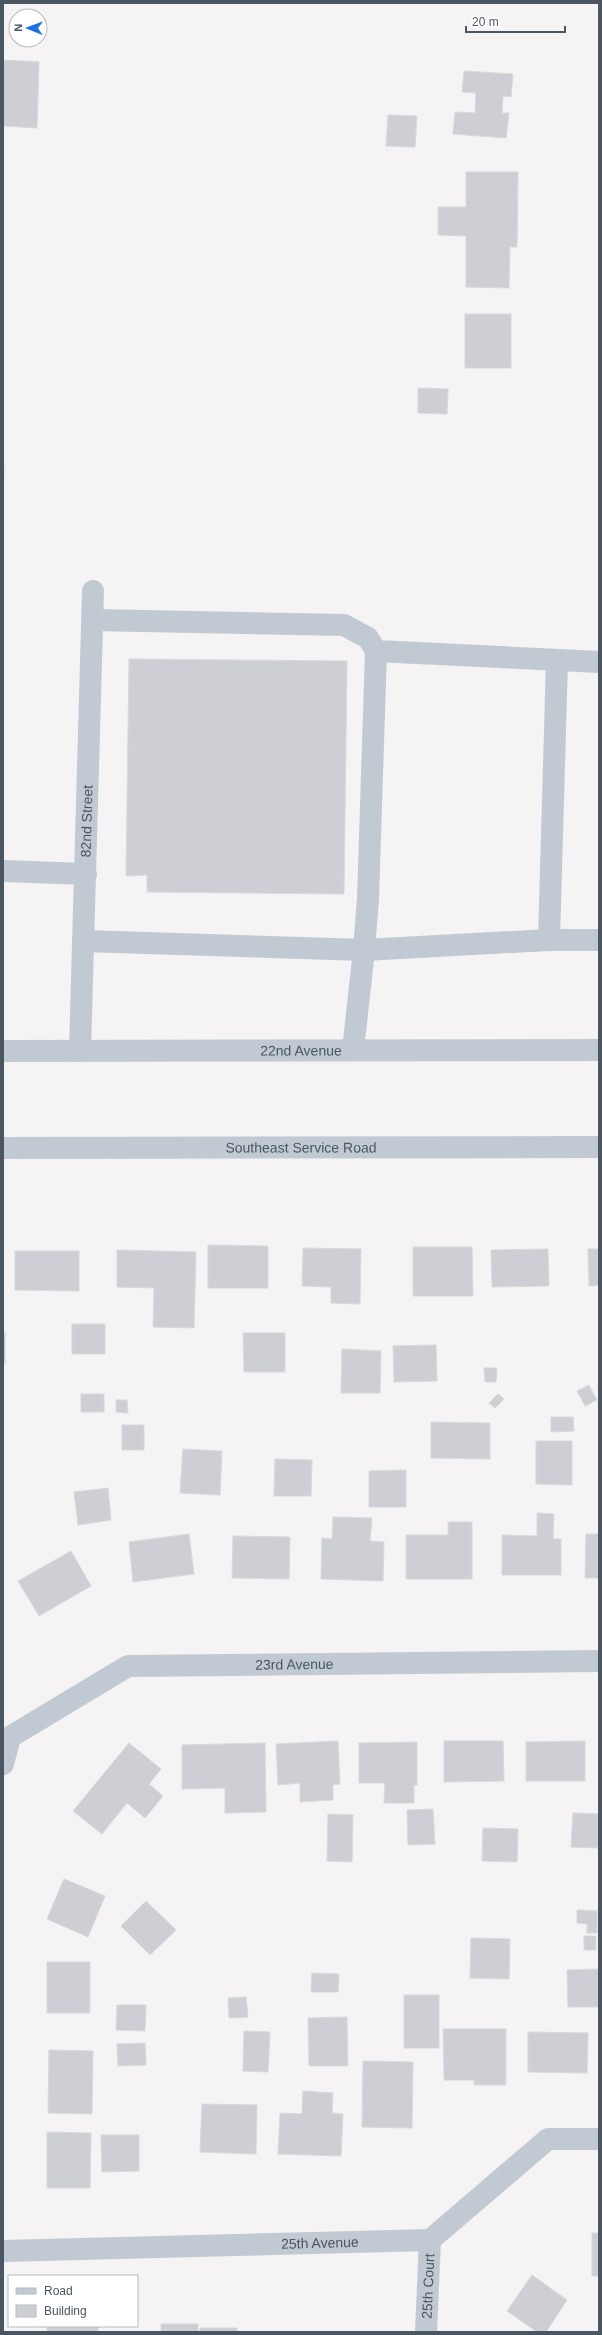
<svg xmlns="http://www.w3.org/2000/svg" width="602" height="2335" font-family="Helvetica,sans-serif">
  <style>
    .building { fill: #cdcfd5; stroke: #d7d9de }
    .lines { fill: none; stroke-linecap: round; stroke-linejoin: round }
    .minor { stroke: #c1cad2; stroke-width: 22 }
    .labels { text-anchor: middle; stroke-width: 3; stroke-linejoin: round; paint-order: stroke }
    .street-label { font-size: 14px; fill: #4a5661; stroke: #fff }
  </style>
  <rect width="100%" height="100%" fill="#f5f3f3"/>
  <path class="building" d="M 3,60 L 39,62 L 37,128 L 3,126 Z
    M 464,71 L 513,74 L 511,97 L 503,96 L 502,113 L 509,113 L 506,138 L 453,134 L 455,112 L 475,113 L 476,93 L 462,92 Z
    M 388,115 L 417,116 L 415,147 L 386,146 Z
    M 466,172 L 518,172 L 517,247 L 510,247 L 509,288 L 466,287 L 466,236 L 438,235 L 438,207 L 466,207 Z
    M 465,314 L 511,314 L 511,368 L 465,368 Z
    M 418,388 L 448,389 L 447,414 L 418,413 Z
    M 3,466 L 4,466 L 3,513 Z
    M 129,659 L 347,661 L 344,894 L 147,892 L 147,875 L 126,876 Z
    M 208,1245 L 268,1246 L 268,1288 L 208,1288 Z
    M 413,1247 L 472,1247 L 473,1296 L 413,1296 Z
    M 303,1248 L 361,1249 L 360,1304 L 331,1303 L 331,1287 L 302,1286 Z
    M 548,1249 L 549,1286 L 492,1287 L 491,1250 Z
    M 588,1249 L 599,1249 L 599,1285 L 589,1286 Z
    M 117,1250 L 196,1252 L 194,1328 L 153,1327 L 154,1288 L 117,1287 Z
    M 15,1251 L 79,1251 L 79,1291 L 15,1290 Z
    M 72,1324 L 105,1324 L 105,1354 L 72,1354 Z
    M 3,1332 L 5,1332 L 5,1364 L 3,1364 Z
    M 243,1333 L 285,1333 L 285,1372 L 244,1372 Z
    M 436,1345 L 437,1381 L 394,1382 L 393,1346 Z
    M 342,1349 L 381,1351 L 380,1393 L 341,1393 Z
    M 484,1368 L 497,1368 L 496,1382 L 485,1382 Z
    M 589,1385 L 597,1400 L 585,1406 L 577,1391 Z
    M 81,1394 L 104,1394 L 104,1412 L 81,1412 Z
    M 498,1394 L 504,1399 L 495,1408 L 489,1403 Z
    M 116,1400 L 127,1400 L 128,1413 L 116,1412 Z
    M 551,1417 L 573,1417 L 574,1431 L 551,1432 Z
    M 431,1422 L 490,1423 L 490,1459 L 431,1458 Z
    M 122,1425 L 144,1425 L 144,1450 L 122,1450 Z
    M 536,1441 L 572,1441 L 572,1485 L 536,1484 Z
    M 183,1449 L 222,1451 L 220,1495 L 180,1493 Z
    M 275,1459 L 312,1460 L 311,1496 L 274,1496 Z
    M 406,1470 L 406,1507 L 369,1507 L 369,1471 Z
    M 108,1488 L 111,1520 L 78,1525 L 74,1492 Z
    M 537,1513 L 554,1514 L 553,1539 L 561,1539 L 561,1575 L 502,1575 L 502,1535 L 537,1536 Z
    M 333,1517 L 372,1518 L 370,1541 L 384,1542 L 383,1581 L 321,1579 L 322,1538 L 332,1539 Z
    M 448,1522 L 472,1522 L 472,1579 L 406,1579 L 406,1535 L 448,1535 Z
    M 189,1534 L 194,1574 L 133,1582 L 129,1542 Z
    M 586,1534 L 599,1534 L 599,1578 L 585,1578 Z
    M 233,1536 L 290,1537 L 289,1579 L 232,1578 Z
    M 71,1551 L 91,1586 L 39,1616 L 18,1581 Z
    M 338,1741 L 340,1784 L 333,1785 L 333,1800 L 300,1802 L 300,1783 L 278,1785 L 276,1744 Z
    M 444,1741 L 503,1741 L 504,1781 L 444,1782 Z
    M 585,1741 L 585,1781 L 526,1781 L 526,1742 Z
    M 417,1742 L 417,1785 L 414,1785 L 414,1803 L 384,1803 L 385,1783 L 359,1783 L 359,1743 Z
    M 129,1743 L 161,1769 L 149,1784 L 163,1796 L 145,1818 L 127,1803 L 102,1834 L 73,1811 Z
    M 265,1743 L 266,1812 L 225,1813 L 225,1788 L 182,1789 L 182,1745 Z
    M 433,1809 L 435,1844 L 408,1845 L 407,1810 Z
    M 573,1813 L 599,1814 L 599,1848 L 571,1847 Z
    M 328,1814 L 353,1815 L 352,1862 L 327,1861 Z
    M 483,1828 L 518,1829 L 517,1862 L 482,1861 Z
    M 64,1879 L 105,1896 L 88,1937 L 47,1919 Z
    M 146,1901 L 176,1930 L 150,1955 L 121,1926 Z
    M 577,1910 L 597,1911 L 597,1933 L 587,1933 L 587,1924 L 577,1923 Z
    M 584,1936 L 596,1936 L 596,1950 L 584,1950 Z
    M 471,1938 L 510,1939 L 509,1979 L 470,1978 Z
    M 47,1962 L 90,1962 L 90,2013 L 47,2013 Z
    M 599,1969 L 599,2007 L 568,2007 L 567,1970 Z
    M 312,1973 L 339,1974 L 338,1992 L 311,1992 Z
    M 404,1995 L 439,1995 L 439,2048 L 404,2048 Z
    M 246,1997 L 248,2017 L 229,2018 L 228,1998 Z
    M 117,2005 L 146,2005 L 145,2031 L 116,2030 Z
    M 347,2017 L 348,2066 L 309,2066 L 308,2018 Z
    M 443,2029 L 506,2029 L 506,2085 L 474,2085 L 474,2080 L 444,2080 Z
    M 244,2031 L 270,2032 L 268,2072 L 243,2071 Z
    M 528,2032 L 588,2033 L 587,2073 L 528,2072 Z
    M 145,2043 L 146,2065 L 118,2066 L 117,2044 Z
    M 49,2050 L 93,2051 L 92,2114 L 48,2113 Z
    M 363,2061 L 413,2062 L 412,2128 L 362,2127 Z
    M 303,2091 L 333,2093 L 332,2113 L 343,2114 L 341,2156 L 278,2154 L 280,2113 L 302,2114 Z
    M 202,2104 L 257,2105 L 256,2154 L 200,2152 Z
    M 47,2132 L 91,2133 L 90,2188 L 47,2188 Z
    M 101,2135 L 139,2135 L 139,2171 L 102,2172 Z
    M 592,2233 L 599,2233 L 599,2276 L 592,2276 Z
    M 532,2275 L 567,2300 L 546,2332 L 537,2332 L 507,2311 Z
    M 161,2324 L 198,2324 L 198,2332 L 161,2332 Z
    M 47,2326 L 98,2326 L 98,2332 L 47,2332 Z
    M 200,2328 L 237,2328 L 237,2332 L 200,2332 Z"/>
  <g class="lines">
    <g class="minor">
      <path d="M 93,620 L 344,625 L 368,638 L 376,651 L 599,662"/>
      <path d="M 3,871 L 86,874"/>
      <path d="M 549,940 L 557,660"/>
      <path d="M 83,941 L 364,950 L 368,899 L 376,651"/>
      <path d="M 353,1050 L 364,950 L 549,940 L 599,940"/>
      <path id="s1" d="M 3,1051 L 599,1050"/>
      <path id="s2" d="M 80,1051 L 93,591"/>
      <path id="s3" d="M 3,1148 L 599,1147"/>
      <path id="s4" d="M 3,1764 L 10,1737 L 128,1666 L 599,1661"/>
      <path id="s5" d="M 3,2251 L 430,2240 L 548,2139 L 599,2139"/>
      <path id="s6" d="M 426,2332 L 430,2240"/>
    </g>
  </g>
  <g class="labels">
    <g class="street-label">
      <text dy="5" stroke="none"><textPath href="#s2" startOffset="230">82nd Street</textPath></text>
      <text dy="5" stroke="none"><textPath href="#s1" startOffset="298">22nd Avenue</textPath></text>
      <text dy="5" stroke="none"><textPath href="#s3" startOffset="298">Southeast Service Road</textPath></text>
      <text dy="5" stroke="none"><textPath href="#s4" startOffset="332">23rd Avenue</textPath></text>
      <text dy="5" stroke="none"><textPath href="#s5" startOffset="317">25th Avenue</textPath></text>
      <text dy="5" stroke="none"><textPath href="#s6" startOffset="46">25th Court</textPath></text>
    </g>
  </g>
  <rect width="602" height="2335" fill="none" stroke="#4a5661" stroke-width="8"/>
  <rect x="8" y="2275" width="130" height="52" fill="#ffffff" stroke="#b7bbc0"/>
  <rect x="16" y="2288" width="20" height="6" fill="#c1cad2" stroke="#b7bbc0"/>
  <text x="44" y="2295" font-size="12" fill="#4a5661">Road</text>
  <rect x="16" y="2305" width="20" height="12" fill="#cdcfd5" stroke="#b7bbc0"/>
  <text x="44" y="2315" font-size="12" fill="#4a5661">Building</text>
  <g transform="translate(28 28) rotate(271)"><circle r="19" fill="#ffffff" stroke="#b7bbc0"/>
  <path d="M0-3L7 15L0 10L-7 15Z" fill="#1a73e8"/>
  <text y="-6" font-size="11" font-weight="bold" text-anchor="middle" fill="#4a5661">N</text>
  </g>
  <path d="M466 26v6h99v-6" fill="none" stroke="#4a5661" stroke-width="2"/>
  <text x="472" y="26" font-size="12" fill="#4a5661" stroke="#ffffff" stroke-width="3" paint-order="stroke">20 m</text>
</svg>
